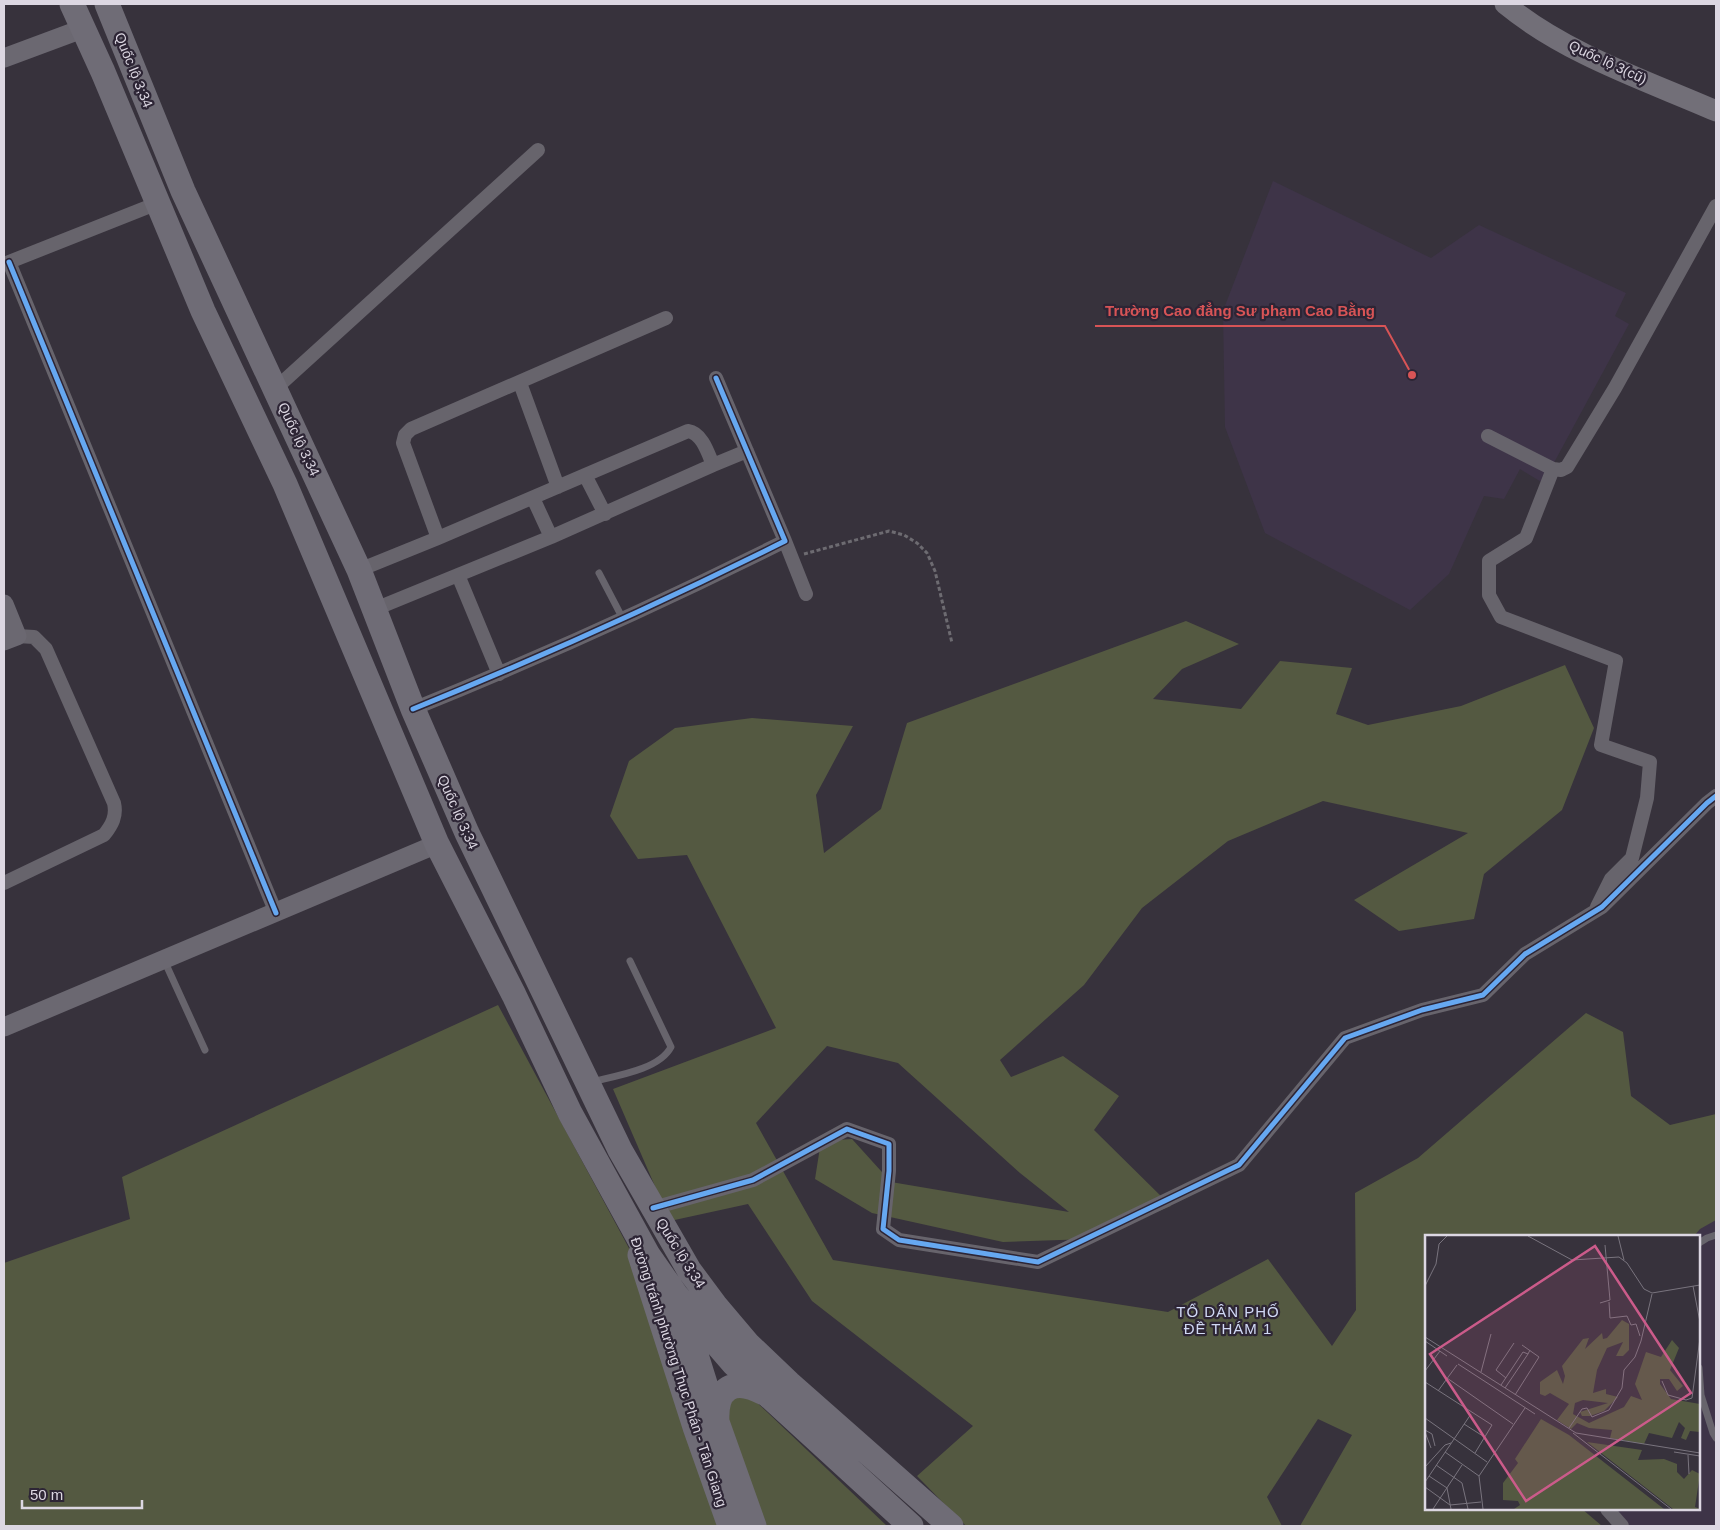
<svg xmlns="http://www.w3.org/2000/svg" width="1720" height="1530" font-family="Helvetica,sans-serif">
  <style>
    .built { fill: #3e3448 }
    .green { fill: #545941 }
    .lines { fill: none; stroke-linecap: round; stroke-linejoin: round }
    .path { stroke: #6d6b71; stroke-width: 3; stroke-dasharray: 4 2.5; stroke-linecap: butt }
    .lane { stroke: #67646c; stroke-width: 7 }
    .street { stroke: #67646c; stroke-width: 14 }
    .secondary { stroke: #6b6871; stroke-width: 19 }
    .primary { stroke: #726f78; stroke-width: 21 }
    .highway { stroke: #6f6c76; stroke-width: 25 }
    .cycleway-casing { stroke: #2d2535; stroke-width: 8 }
    .cycleway { stroke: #66a8f1; stroke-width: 5 }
    .labels { text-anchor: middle; stroke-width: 4.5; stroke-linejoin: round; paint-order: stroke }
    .street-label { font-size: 14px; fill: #dcd7e2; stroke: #2d2535 }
    .neighbourhood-label { font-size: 15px; letter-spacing: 1px; fill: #d0d8f4; stroke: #2d2535 }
    .inset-road { fill: none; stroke: #79747e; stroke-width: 1 }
    .view { fill: #cb5b8a; fill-opacity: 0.15; stroke: #cb5b8a; stroke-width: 2.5 }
    .inset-edge { fill: none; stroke: #dcd7e2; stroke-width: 2.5 }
    .leader { fill: none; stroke: #d85456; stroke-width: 2 }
    .callout-dot { fill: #d85456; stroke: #2d2535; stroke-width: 2 }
    .callout-label { font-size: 15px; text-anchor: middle; font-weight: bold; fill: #d85456; stroke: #2d2535; stroke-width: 4.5; stroke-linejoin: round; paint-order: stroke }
  </style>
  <rect width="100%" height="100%" fill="#37323c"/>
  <path class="built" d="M 1273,181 L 1431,258 L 1479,225 L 1626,293 L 1615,316 L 1629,324 L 1543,483 L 1520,469 L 1504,499 L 1484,496 L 1449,574 L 1410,610 L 1265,533 L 1225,427 L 1223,311 Z
    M 1716,1146 L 1716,1526 L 1618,1526 L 1601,1509 L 1699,1509 L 1699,1236 L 1656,1236 Z"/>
  <path class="green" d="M 1186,621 L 1239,644 L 1182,669 L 1153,699 L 1241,709 L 1280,661 L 1352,668 L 1336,714 L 1368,725 L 1461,706 L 1565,665 L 1594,728 L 1562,810 L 1484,874 L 1474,919 L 1399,931 L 1354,900 L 1468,833 L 1323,801 L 1228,841 L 1142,908 L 1084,985 L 1000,1060 L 1011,1077 L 1063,1056 L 1119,1096 L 1094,1130 L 1171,1206 L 1090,1239 L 1003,1242 L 872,1213 L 815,1179 L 821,1141 L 852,1139 L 891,1182 L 1069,1212 L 1020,1173 L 898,1063 L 827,1046 L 756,1123 L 833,1260 L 1168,1312 L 1268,1259 L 1332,1346 L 1356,1310 L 1355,1193 L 1418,1158 L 1586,1013 L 1623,1032 L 1631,1096 L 1670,1125 L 1716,1114 L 1716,1220 L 1700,1229 L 1694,1236 L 1426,1236 L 1426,1509 L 1582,1509 L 1602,1526 L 1300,1526 L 1352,1435 L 1318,1419 L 1267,1497 L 1282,1526 L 966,1526 L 917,1476 L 973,1426 L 812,1301 L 748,1204 L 670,1221 L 613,1089 L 776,1028 L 687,855 L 638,859 L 610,816 L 629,761 L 675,728 L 752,718 L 853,726 L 816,795 L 824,853 L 881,809 L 907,723 Z
    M 498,1005 L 631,1252 L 724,1526 L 4,1526 L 4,1263 L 130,1219 L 122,1177 Z
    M 732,1394 L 749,1395 L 887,1526 L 759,1526 L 723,1405 Z"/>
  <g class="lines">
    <path class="path" d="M 804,554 L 889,531 L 904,535 L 917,543 L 927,553 L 935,571 L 952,643"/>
    <path class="lane" d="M 599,573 L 623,619
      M 164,960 L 205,1050
      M 591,1082 C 615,1076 659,1070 671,1047 L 630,961
      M 1699,1243 L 1707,1238 L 1716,1235
      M 1699,1368 L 1701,1395 L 1713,1433 L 1716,1438"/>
    <path class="street" d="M 9,262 L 276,913
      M 4,264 L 158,203
      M 520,383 L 558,487
      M 275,389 L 538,150
      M 1488,436 L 1553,469 L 1561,470 L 1567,467 L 1615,388 L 1716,206
      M 1553,469 L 1526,538 L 1489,561 L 1489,595 L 1501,617 L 1616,661 L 1601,745 L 1650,762 L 1647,798 L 1632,858 L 1611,879 L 1597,907
      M 585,475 L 605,514
      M 533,498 L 551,537
      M 438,538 L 403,443 L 405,435 L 411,429 L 666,318
      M 785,541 L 806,594
      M 359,570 L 438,538 L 688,431 C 702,433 708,453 713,465 L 747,451
      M 458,575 L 499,674
      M 375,609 L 551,537 L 713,465
      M 413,709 C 539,658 663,602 785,541 L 716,378
      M 4,883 L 104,835 C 112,825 117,816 114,803 L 46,649 L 34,637 L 17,636
      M 653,1208 L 753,1180 L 847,1129 L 889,1144 L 889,1171 L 883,1229 L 899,1240 L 1038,1262 L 1239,1165 L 1345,1038 L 1422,1010 L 1483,995 L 1525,954 L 1602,907 L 1707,803 L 1716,796
      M 1607,1509 L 1622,1526"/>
    <path class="secondary" d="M 4,58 L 82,29
      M 4,604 L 17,636 L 4,641
      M 4,1027 L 437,844"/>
    <path class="primary" d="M 1505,4 C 1566,54 1645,80 1716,111"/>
    <path class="highway" d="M 72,4 L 103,72 L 203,311 L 285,484 L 437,844 L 514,995 L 570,1113 L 648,1255 L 676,1295 L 702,1327 L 734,1364 L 911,1526
      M 107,4 L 183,191 L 359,570 L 413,709 L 467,833 L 620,1150 L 689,1270 L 715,1305 L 748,1344 L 789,1383 L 951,1526
      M 640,1255 L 695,1427 L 730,1526
      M 682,1310 L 717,1422 L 754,1526
      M 717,1422 C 715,1387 734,1377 764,1393"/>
    <defs>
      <path id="cycleway" d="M 9,262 L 276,913
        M 413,709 C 539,658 663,602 785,541 L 716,378
        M 653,1208 L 753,1180 L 847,1129 L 889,1144 L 889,1171 L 883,1229 L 899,1240 L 1038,1262 L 1239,1165 L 1345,1038 L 1422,1010 L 1483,995 L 1525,954 L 1602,907 L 1707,803 L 1716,796"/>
    </defs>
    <use href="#cycleway" class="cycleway-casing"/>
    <use href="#cycleway" class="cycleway"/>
  </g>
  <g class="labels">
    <g class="street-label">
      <text transform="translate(1608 62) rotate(25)" y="5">Quốc lộ 3(cũ)</text>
      <text transform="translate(134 70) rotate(68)" y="5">Quốc lộ 3;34</text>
      <text transform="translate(299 439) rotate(65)" y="5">Quốc lộ 3;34</text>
      <text transform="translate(458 812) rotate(66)" y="5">Quốc lộ 3;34</text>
      <text transform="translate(681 1253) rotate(58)" y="5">Quốc lộ 3;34</text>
      <text transform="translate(679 1372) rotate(72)" y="5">Đường tránh phường Thục Phán - Tân Giang</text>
    </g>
    <g class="neighbourhood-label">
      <text x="1228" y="1317">TỔ DÂN PHỐ<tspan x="1228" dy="17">ĐỀ THÁM 1</tspan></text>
    </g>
  </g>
  <g transform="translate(1425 1235)">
    <rect width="275" height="275" fill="#37323c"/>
    <path d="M 197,85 L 204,89 L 204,115 L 198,121 L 191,121 L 198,107 L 182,113 L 172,135 L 168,158 L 181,154 L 181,159 L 193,162 L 179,176 L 165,181 L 157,181 L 155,177 L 183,168 L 158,165 L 150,168 L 148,179 L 164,188 L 199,172 L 206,161 L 217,165 L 210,149 L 221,117 L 236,122 L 247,105 L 254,113 L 245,135 L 258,151 L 252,156 L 244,144 L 235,144 L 235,149 L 246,164 L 275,169 L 275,197 L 265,196 L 261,205 L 256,203 L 260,193 L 254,187 L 247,203 L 224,198 L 219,209 L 185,203 L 187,195 L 164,193 L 152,188 L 146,194 L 132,185 L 144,169 L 125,158 L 120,161 L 115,159 L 115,147 L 132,135 L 138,149 L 140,141 L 137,131 L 158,104 L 164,103 L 160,114 L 177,98 L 178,104 L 182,103 ZM 116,184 L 144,200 L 239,274 L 89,274 L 95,270 L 93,266 L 78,265 L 78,248 L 93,228 L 90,224 ZM 162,207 L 217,215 L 213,225 L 239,224 L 252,229 L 252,237 L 259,244 L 267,235 L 275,239 L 270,272 L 275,274 L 248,274 Z" fill="#545941"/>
    <path class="inset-road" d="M 103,1 L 147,25 L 194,22 L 202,28 L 219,54 L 227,58 L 275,50M 193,1 L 199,25M 0,51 L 11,29 L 14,9 L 22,1M 268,51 L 275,87M 184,67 L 185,83 L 202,81 L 206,90 L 211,89 L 215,101M 175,68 L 185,65 L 180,10M 0,102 L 151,198 L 275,218M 0,106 L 22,121M 33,129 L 110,179M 0,136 L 15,116M 56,137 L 66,99M 22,143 L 88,189M 81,143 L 71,135 L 89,108M 237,146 L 243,160 L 261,165 L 267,163 L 275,103M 0,147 L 67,190 L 50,218M 76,150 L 98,117 L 103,119 L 105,115M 80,153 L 103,119M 13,156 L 32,130M 90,160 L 114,122 L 97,110M 0,183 L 62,227M 39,189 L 61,203M 144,193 L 157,174 L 162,173 L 167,182 L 184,175 L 197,153 L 199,135 L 210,122 L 216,106 L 227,59M 0,195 L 7,199 L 10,211M 0,197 L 6,213M 148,198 L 246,274M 20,217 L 54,241M 249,217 L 275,221M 263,220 L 264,239M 11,230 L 37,248 L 43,274M 0,232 L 20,210 L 26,208M 4,241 L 22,253 L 26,274M 0,247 L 46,179M 0,252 L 25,270 L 56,267M 8,274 L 37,230M 58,274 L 54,241 L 100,173"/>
    <path class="view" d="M 170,11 L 266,158 L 101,266 L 5,119 Z"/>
    <rect width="275" height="275" class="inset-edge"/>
  </g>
  <path class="leader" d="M1412 375L1385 326H1095"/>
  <circle class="callout-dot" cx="1412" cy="375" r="5"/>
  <g class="callout-label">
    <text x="1240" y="316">Trường Cao đẳng Sư phạm Cao Bằng</text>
  </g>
  <rect width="1720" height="1530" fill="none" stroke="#dcd7e2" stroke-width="10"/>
  <path d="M22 1500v8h120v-8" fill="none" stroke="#dcd7e2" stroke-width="2.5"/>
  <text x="30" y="1500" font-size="15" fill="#dcd7e2" stroke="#2d2535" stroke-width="4" paint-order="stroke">50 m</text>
</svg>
